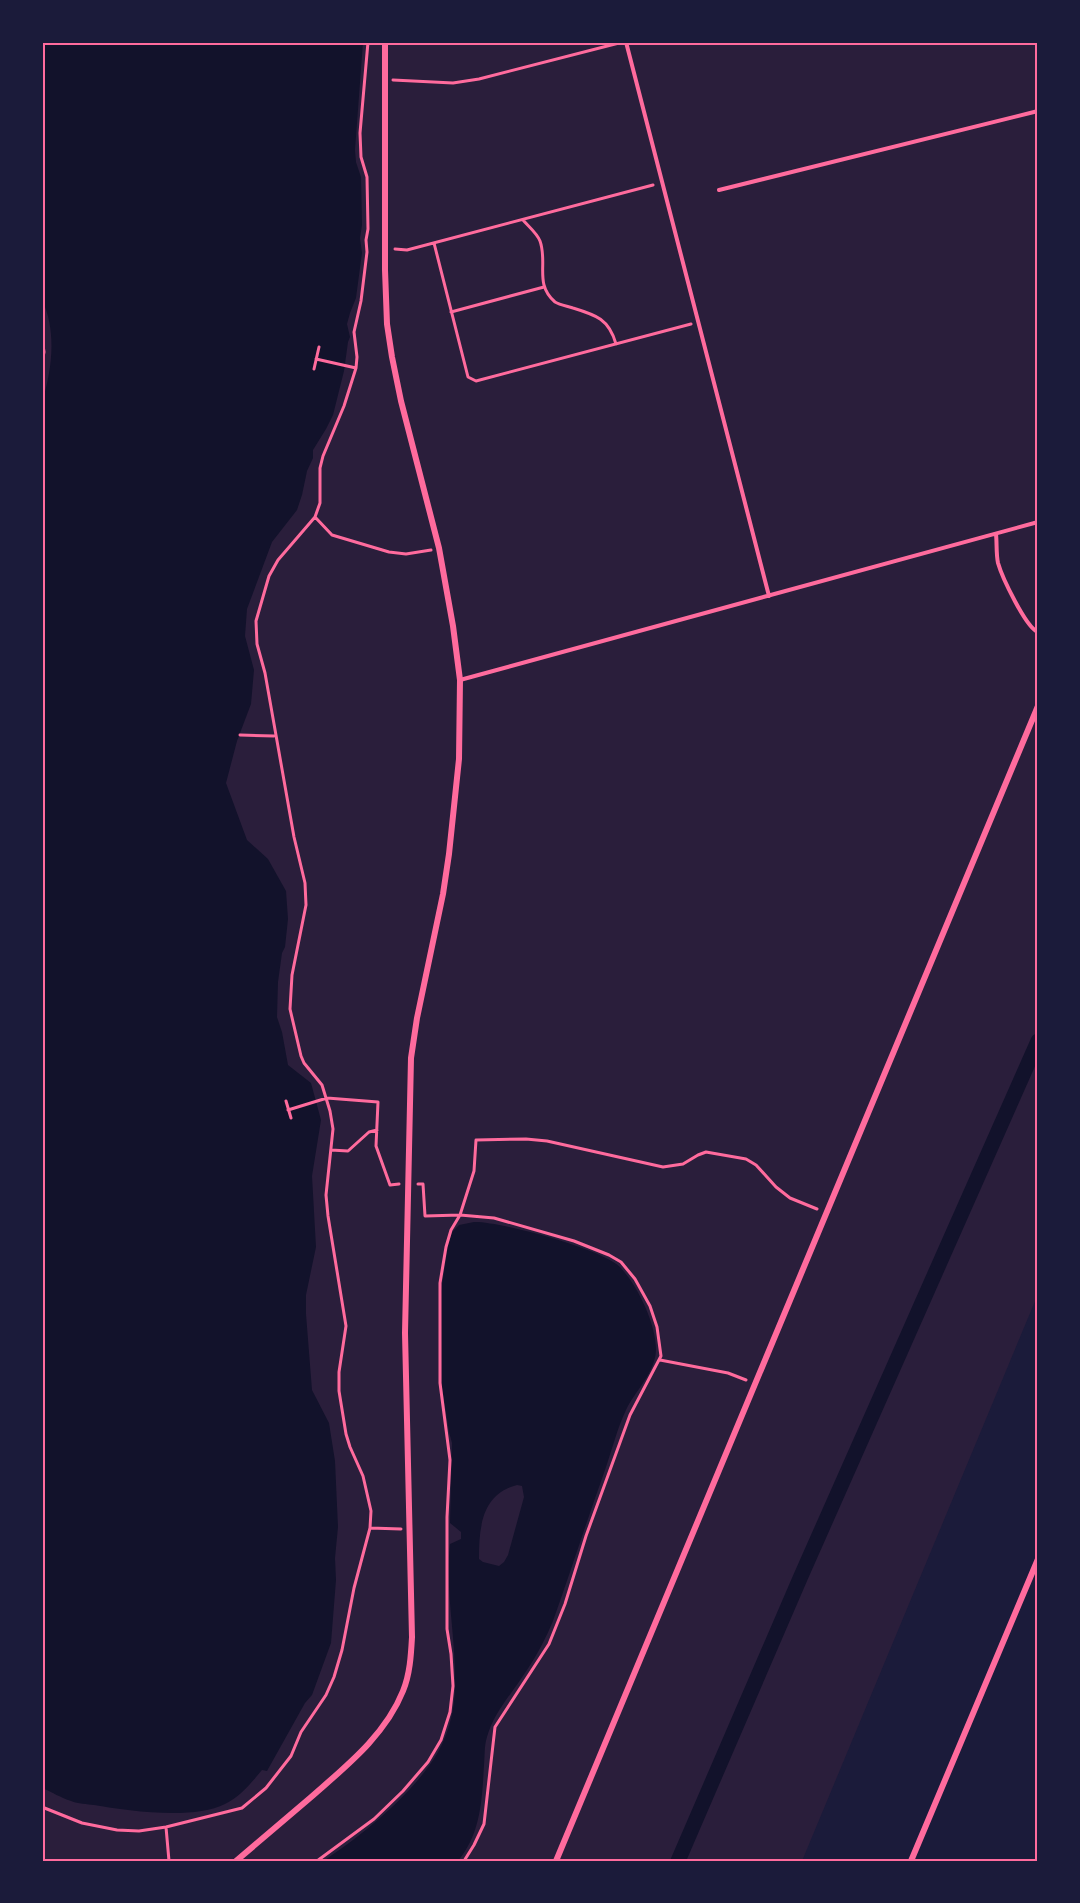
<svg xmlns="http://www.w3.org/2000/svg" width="1080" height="1903" font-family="Manrope,sans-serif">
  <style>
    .green { fill: #2a1e3b }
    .water { fill: #12122b; fill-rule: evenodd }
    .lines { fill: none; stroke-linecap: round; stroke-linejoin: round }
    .canal { stroke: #12122b; stroke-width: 15 }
    .path { stroke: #ff6b9d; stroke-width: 3 }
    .service { stroke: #ff6b9d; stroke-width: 4 }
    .minor { stroke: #ff6b9d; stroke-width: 6 }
    .neatline { fill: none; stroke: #ff6b9d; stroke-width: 2 }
  </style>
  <rect width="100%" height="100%" fill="#1b1b3a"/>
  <path class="green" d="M 42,42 L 1038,42 L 1038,1294 L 802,1861 L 42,1861 Z"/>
  <path class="water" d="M 42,42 L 363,42 L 355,150 L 356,162 L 361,177 L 362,225 L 360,238 L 362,253 L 356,298 L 350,313 L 347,324 L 350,337 L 348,342 L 344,371 L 333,415 L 326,429 L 313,450 L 313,458 L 307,471 L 302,495 L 297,510 L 272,542 L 247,609 L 245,636 L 254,670 L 251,704 L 237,741 L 226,783 L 247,840 L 268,859 L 286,891 L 288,919 L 285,947 L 282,953 L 278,982 L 277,1017 L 282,1032 L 288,1065 L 311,1083 L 321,1120 L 312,1176 L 316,1247 L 306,1295 L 306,1314 L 312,1390 L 329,1423 L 335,1461 L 338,1527 L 335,1558 L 336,1580 L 331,1643 L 312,1695 L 305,1703 L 267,1771 L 262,1770 C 251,1783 241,1796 225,1804 C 194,1820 128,1811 94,1805 C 87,1804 78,1804 71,1801 C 61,1798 52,1792 42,1788 L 42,402 C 52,370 57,331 42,300 Z
    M 474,1222 C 499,1221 603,1249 620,1267 C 638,1286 656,1324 656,1349 C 656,1372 635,1391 626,1410 C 617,1429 612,1450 605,1470 C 587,1520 571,1571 553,1621 C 546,1638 537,1655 527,1670 C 513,1692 494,1712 487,1737 C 484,1746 485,1756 484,1765 C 482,1800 481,1833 458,1861 L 323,1861 C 362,1836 415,1792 438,1752 C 451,1729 456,1702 455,1677 C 455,1632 445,1589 450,1544 L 461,1539 L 461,1532 L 450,1523 L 452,1443 L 449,1432 L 442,1387 L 441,1291 L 448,1245 L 452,1232 L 459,1225 ZM 517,1485 L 522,1486 L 524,1497 L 508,1555 L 504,1562 L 499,1566 L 483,1562 L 479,1559 C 479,1529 481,1494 517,1485 Z"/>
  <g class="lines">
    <path class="canal" d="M 678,1861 L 801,1576 L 1038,1041"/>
    <path class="path" d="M 393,80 L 453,83 L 479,79 L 619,43
      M 523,220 C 528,226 537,233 540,241 C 548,263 534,284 555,302 C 560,305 567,306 573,308 C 596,315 609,319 616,344
      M 434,243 L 468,377 L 476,381 L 691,324
      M 395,249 L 407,250 L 653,185
      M 451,312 L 544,287
      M 42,338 L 44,352 L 42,363
      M 316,359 L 356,368
      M 314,369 L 319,347
      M 315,517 L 332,535 L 389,552 L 406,554 L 431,550
      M 240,735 L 274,736
      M 286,1101 L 291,1118
      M 288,1110 L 327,1098 L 378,1102 L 376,1146 L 390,1185 L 399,1184
      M 331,1150 L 348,1151 L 369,1132 L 377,1130
      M 418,1184 L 423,1184 L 425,1216 L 460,1215 L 474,1171 L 476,1140 L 526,1139 L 547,1141 L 663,1167 L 683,1164 L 698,1155 L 706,1152 L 746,1159 L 756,1165 L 776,1187 L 790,1198 L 817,1209
      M 660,1360 L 728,1373 L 746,1380
      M 370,1528 L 401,1529
      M 42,1807 L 82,1823 L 117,1830 L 139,1831 L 166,1827 L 242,1808 L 266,1788 L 291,1756 L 301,1732 L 326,1695 L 334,1677 L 342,1650 L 354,1588 L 370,1528 L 371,1511 L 363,1476 L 350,1447 L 346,1434 L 339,1391 L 339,1372 L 346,1326 L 328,1216 L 326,1195 L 333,1129 L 330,1111 L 322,1085 L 304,1063 L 301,1056 L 290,1009 L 292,975 L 306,905 L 305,883 L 294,837 L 265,673 L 257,644 L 256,621 L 269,576 L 278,560 L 315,517 L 320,503 L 320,468 L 323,456 L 344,406 L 356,368 L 357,357 L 354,332 L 361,301 L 367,252 L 366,240 L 368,229 L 367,177 L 361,157 L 360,133 L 368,42
      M 166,1827 L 169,1861
      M 317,1861 L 374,1819 L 403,1791 L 428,1762 L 441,1740 L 450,1712 L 453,1686 L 451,1654 L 447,1629 L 447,1517 L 450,1460 L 440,1383 L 440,1283 L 446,1247 L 451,1230 L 460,1215 L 494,1218 L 574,1241 L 609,1255 L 621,1262 L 635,1279 L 650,1306 L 657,1327 L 661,1356 L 630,1415 L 586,1536 L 565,1604 L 549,1644 L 495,1727 L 484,1824 L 474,1845 L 464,1861"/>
    <path class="service" d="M 626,42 L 769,596
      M 719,190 L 1038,111
      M 996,534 C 997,543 996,554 998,563 C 1002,577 1026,628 1038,632
      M 460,680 L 1038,522"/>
    <path class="minor" d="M 236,1861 C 261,1840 285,1819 310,1798 C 345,1767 385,1736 403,1691 C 410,1674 411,1655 412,1637 L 405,1333 L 411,1058 L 417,1018 L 443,894 L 449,854 L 459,759 L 460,680 L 453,626 L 439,548 L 401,401 L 392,357 L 387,324 L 385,270 L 385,42
      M 556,1861 L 1038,706
      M 911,1861 L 1038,1559"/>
  </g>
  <rect width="1080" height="1903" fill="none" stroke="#1b1b3a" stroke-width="87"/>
  <rect x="44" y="44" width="992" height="1816" class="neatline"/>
</svg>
